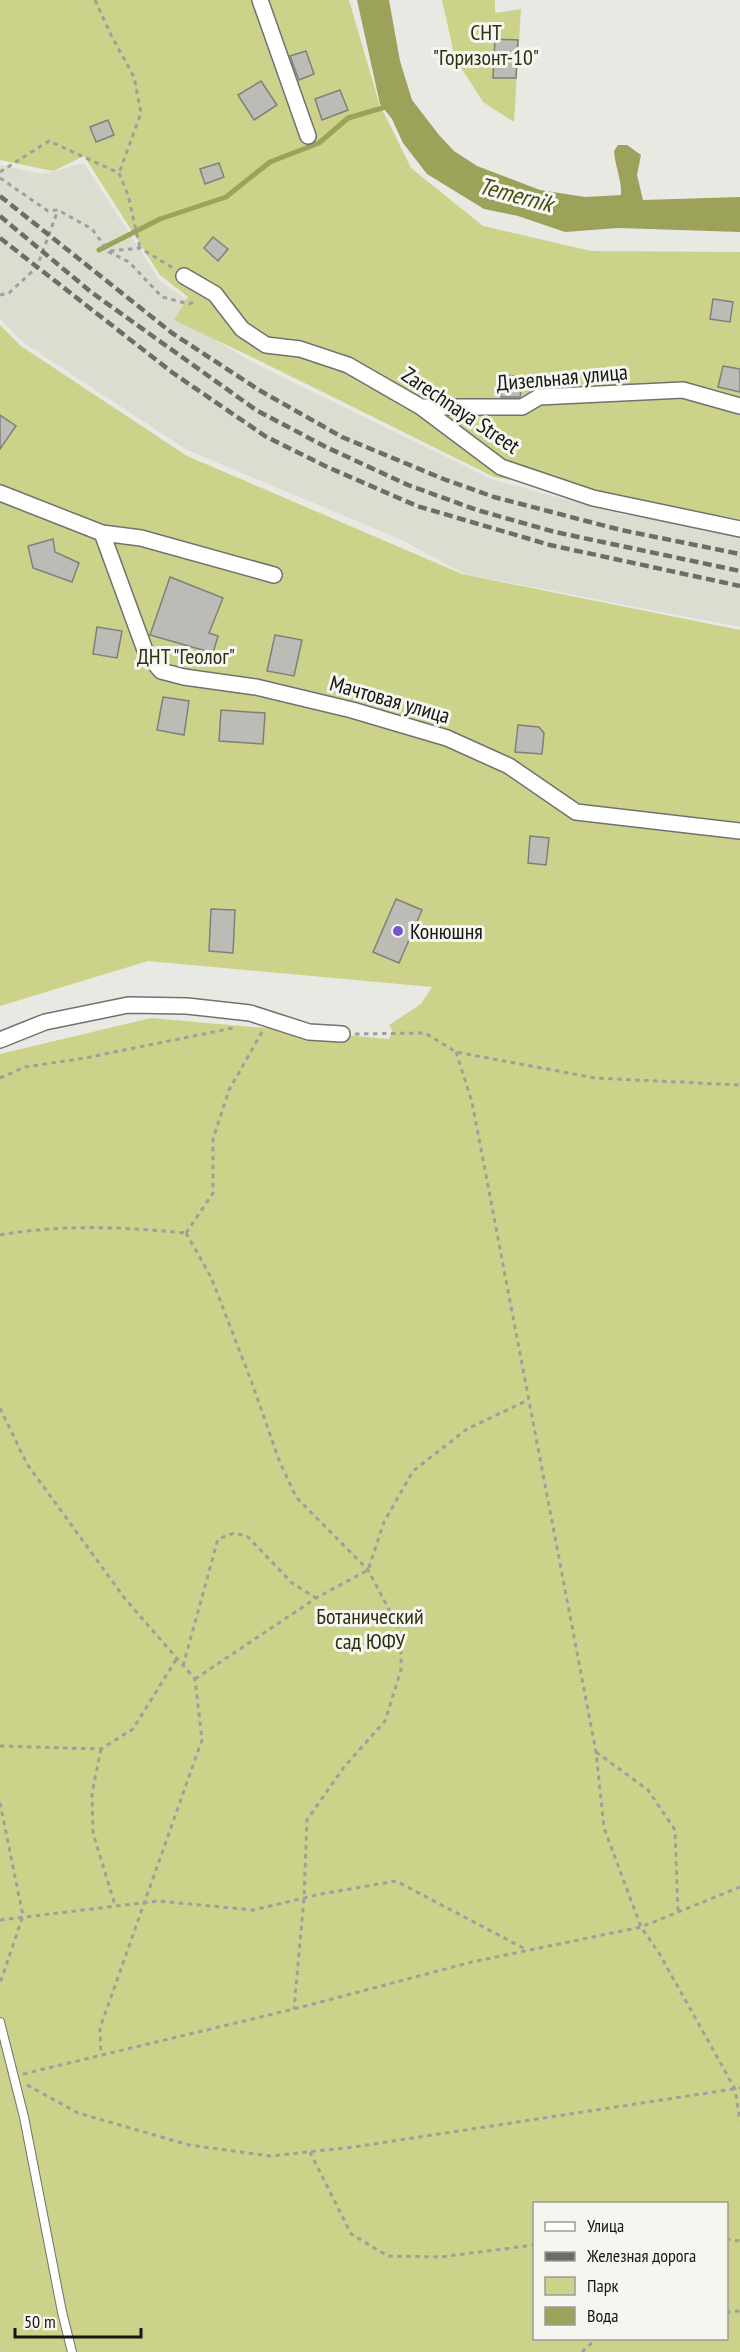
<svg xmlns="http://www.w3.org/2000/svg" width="740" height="2352" font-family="'PT Sans Narrow',sans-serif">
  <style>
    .built { fill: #dbddd0 }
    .green { fill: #ccd289; fill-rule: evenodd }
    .water { fill: #9ca259 }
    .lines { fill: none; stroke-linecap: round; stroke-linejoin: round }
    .stream { stroke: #9ca259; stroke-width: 5 }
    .building { fill: #bbbcb6; stroke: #80807b; stroke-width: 1.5 }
    .service-casing { stroke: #71726d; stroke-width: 10 }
    .minor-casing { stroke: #71726d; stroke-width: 18 }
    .path { stroke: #9fa09b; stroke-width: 3; stroke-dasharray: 4.5 4.5; stroke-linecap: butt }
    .service { stroke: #fff; stroke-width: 8 }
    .minor { stroke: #fff; stroke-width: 15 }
    .rail { stroke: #6c6d69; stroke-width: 4.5; stroke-dasharray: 9 4.5; stroke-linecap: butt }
    .poi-dot { fill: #7755cf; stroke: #f5f6f0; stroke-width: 2 }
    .labels { text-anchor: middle; stroke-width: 6; stroke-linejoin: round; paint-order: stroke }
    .park-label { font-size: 22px; fill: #2d2f0f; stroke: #f5f6f0 }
    .street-label { font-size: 22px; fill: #161614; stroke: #f5f6f0 }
    .poi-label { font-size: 22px; fill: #161614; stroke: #f5f6f0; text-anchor: start }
    .water-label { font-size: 24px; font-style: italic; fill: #494c15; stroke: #f5f6f0 }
  </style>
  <rect width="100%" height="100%" fill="#e8e9e3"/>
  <path class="built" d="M 84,163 L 160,281 L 187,300 L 179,318 L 250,361 L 491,479 L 623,515 L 724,520 L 740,523 L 740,627 L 465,574 L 402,540 L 187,450 L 21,341 L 0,319 L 0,165 L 43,174 Z"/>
  <path class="green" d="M 0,0 L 349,0 L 379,103 L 411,168 L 483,226 L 591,251 L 740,252 L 740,519 L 494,477 L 258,360 L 174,320 L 188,297 L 160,275 L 84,156 L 53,171 L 0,160 Z
    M 442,0 L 495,0 L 495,13 L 521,9 L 514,122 L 483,102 L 455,58 Z
    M 0,325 L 21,346 L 187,456 L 462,574 L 740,630 L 740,2352 L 0,2352 L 0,1054 L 151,1018 L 389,1039 L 392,1030 L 389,1025 L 421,1004 L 432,987 L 148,961 L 0,1006 ZM 534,2204 L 726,2204 L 726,2338 L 534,2338 Z"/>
  <path class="water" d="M 357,0 L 389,0 L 400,61 L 412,100 L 439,135 L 454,151 L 477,166 L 540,190 L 585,197 L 621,195 C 622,180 615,166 614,151 L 618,145 L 627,145 L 641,155 L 637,175 L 643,200 L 740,197 L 740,232 L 618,228 L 565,232 L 518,216 L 484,209 L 458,193 L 427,174 L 403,143 L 392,119 L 380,104 Z"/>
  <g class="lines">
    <path class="stream" d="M 99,250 L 160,219 L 226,197 L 270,162 L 319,143 L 348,118 L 389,106"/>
  </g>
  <path class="building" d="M 495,39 L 518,40 L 516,78 L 493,78 Z
    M 306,51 L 314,74 L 299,80 L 290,56 Z
    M 261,81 L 277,105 L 254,120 L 238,95 Z
    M 340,90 L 348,110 L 322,120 L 315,99 Z
    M 108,120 L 114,135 L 96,142 L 90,127 Z
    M 219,163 L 224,177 L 205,184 L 200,169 Z
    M 213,237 L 228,249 L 218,261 L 204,248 Z
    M 713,299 L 733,302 L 730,322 L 710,319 Z
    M 723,366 L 740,369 L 740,392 L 718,387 Z
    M 505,375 L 523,377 L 520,397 L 501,397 Z
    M 0,415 L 16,426 L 0,449 Z
    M 53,539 L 55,552 L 79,563 L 72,582 L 33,568 L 28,546 Z
    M 170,577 L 223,598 L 209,633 L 218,636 L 213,653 L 150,635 Z
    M 97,627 L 122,631 L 117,658 L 93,654 Z
    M 275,635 L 302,640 L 294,676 L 267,671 Z
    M 163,697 L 189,701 L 184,735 L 157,730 Z
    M 221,710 L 265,713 L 263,744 L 219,741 Z
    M 518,725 L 539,727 L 544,733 L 542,754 L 515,752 Z
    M 530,836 L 549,838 L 546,865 L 528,863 Z
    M 396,899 L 422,910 L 399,963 L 373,952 Z
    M 211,909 L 235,910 L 233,953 L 209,951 Z"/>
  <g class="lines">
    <defs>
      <path id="service" d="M 0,2022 L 24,2117 L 62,2312 L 72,2352"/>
      <path id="minor" d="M 260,0 L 308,136
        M 184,276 L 215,294 L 242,329 L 266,345 L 300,349 L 348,365 L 421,407 L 501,467 L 593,498 L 740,529
        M 421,407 L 522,407 L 539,397 L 683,390 L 740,406
        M 0,493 L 102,533 L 141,538 L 274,575
        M 102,533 L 146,653 L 161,671 L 184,677 L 256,687 L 352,710 L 447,738 L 509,766 L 576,812 L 740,831
        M 0,1040 L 45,1022 L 128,1005 L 187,1006 L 250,1013 L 309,1032 L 342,1034"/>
    </defs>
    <use href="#service" class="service-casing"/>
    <use href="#minor" class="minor-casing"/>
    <path class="path" d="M 95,0 L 111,35 L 134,77 L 141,113 L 119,173
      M 0,172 L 49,141 L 119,173 L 128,195 L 140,248
      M 0,178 L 48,211 L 58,210 L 92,229 L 109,252 L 129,262 L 162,297 L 189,304 L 195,301
      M 110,251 L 140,248 L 173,268
      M 0,295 L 9,293 L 37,267 L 58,210
      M 355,1034 L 425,1033 L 456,1052 L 595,1078 L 740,1085
      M 456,1052 L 472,1102 L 596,1752 L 604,1828 L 641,1927 L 659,1953 L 735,2089 L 740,2121
      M 0,1078 L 25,1067 L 85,1058 L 233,1028
      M 186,1233 L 211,1277 L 252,1383 L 279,1460 L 296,1497 L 368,1570 L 401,1632 L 401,1670 L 385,1721 L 344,1767 L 307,1820 L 304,1898 L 294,2009
      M 186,1233 L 213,1193 L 213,1139 L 229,1090 L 262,1032
      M 0,1235 C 62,1224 123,1227 186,1233
      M 0,1408 L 27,1464 L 126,1600 L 195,1679 L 202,1740 L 100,2028 L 101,2055
      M 183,1666 L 218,1539 L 234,1533 L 247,1536 L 292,1583 L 316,1598
      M 195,1679 L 316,1598 L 368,1570 L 384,1522 L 413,1471 L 467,1429 L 528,1400
      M 0,1746 L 101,1749 L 133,1729 L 177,1658
      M 101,1749 L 92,1793 L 93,1833 L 115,1905
      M 596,1752 L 648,1790 L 675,1830 L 678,1912
      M 0,1803 L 23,1916 L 0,1983
      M 0,1920 L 158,1901 L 253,1910 L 321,1894 L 396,1881 L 527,1950
      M 23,2074 L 294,2009 L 472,1962 L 641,1927 L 740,1887
      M 27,2085 L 78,2113 L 189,2145 L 270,2156 L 354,2147 L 740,2088
      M 310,2152 L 351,2234 L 388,2256 L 440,2257 L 534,2245
      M 726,2239 L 740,2241
      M 726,2312 L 740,2311
      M 582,2352 L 597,2338"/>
    <use href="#service" class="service"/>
    <use href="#minor" class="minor"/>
    <path class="rail" d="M 0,196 L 172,333 L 259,390 L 342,437 L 446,480 L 494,497 L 621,530 L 740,554
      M 0,216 L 91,292 L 256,410 L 326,447 L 408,485 L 477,510 L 555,532 L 740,571
      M 0,238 L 173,373 L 265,436 L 325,466 L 417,506 L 550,545 L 740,586"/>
  </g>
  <circle class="poi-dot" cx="398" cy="931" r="6"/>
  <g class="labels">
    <g class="park-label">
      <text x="486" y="40">СНТ<tspan x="486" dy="25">"Горизонт-10"</tspan></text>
      <text x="186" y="664">ДНТ "Геолог"</text>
      <text x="370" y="1624">Ботанический<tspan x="370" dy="25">сад ЮФУ</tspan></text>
    </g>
    <g class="street-label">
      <text transform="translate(562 377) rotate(-5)" y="8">Дизельная улица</text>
      <text transform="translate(461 410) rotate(34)" y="8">Zarechnaya Street</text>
      <text transform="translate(390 699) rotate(16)" y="8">Мачтовая улица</text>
    </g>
    <g class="poi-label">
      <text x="410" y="939">Конюшня</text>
    </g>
    <g class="water-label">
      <text transform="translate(516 195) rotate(15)" y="8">Temernik</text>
    </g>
  </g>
  <rect x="533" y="2202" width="195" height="138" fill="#f5f6f0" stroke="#9c9c98" stroke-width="1.5"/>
  <rect x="545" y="2222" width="30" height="9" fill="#ffffff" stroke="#9c9c98" stroke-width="1.5"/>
  <text x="587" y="2232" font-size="18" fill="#161614">Улица</text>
  <rect x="545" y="2252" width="30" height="9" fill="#6c6d69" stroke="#9c9c98" stroke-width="1.5"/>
  <text x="587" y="2262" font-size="18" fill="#161614">Железная дорога</text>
  <rect x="545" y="2277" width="30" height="18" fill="#ccd289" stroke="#9c9c98" stroke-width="1.5"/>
  <text x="587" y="2292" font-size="18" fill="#161614">Парк</text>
  <rect x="545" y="2307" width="30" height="18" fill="#9ca259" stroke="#9c9c98" stroke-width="1.5"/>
  <text x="587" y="2322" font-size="18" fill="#161614">Вода</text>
  <path d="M15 2328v9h126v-9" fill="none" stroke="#161614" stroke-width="3"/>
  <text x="24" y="2328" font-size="18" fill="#161614" stroke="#f5f6f0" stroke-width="4.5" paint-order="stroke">50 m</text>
</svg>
